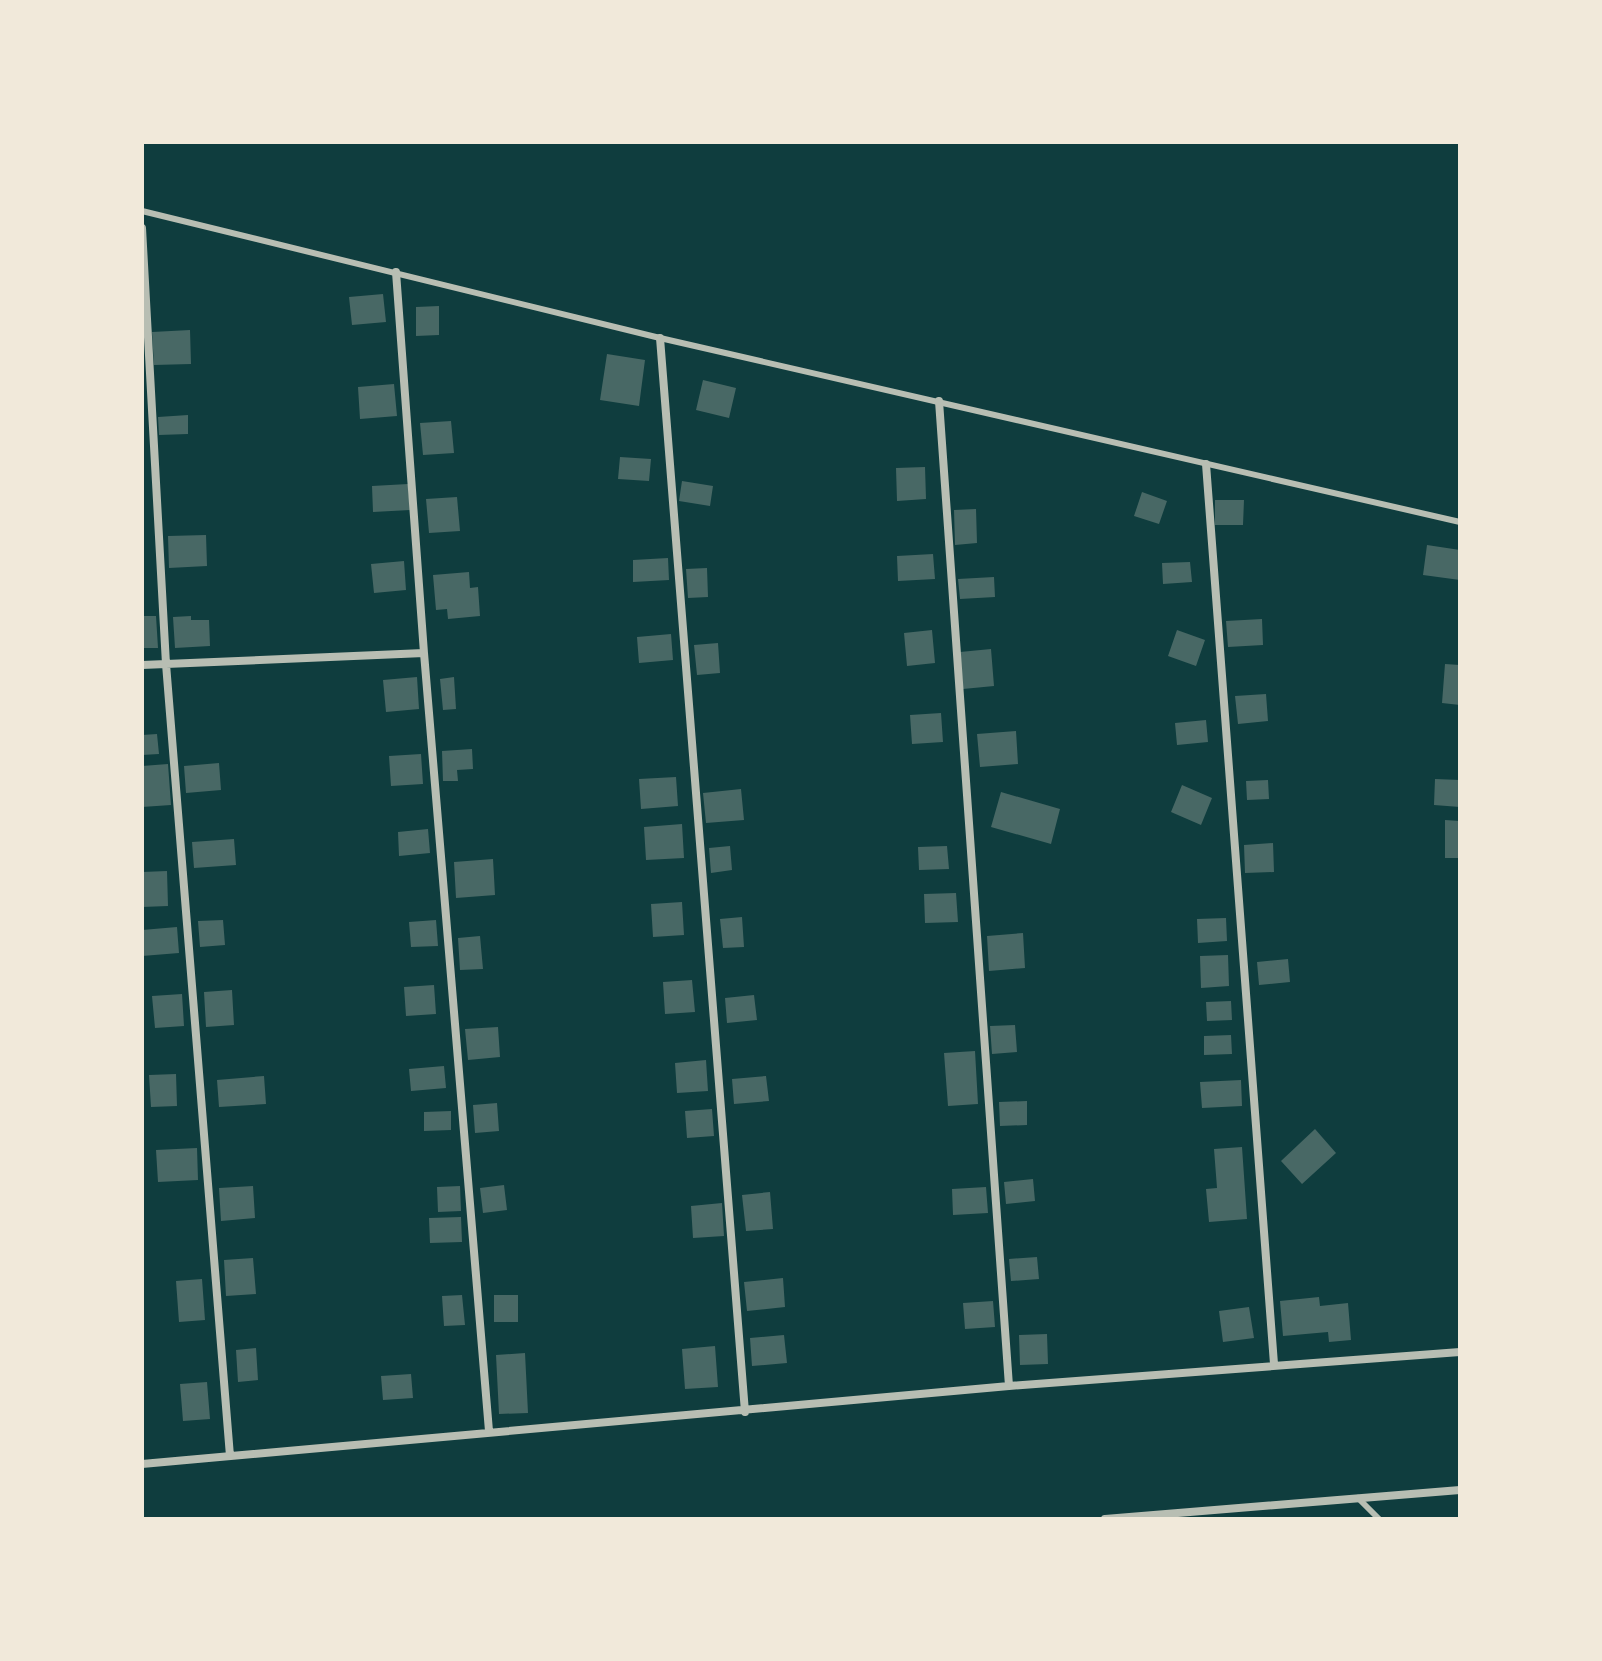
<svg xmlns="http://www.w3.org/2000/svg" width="1602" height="1661" font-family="Merriweather,serif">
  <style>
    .building { fill: #486865 }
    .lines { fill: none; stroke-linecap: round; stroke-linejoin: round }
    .service { stroke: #b8beb3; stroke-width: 6 }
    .minor { stroke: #b8beb3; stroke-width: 8 }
  </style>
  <rect width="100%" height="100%" fill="#0f3d3e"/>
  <path class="building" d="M 383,294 L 386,322 L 352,325 L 349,297 Z
    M 439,306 L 439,335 L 416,336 L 416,307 Z
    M 190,330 L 191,364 L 154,365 L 152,332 Z
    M 607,354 L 645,360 L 639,406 L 600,400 Z
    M 703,380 L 736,388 L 729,418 L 696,410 Z
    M 394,384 L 397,416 L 360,419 L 358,387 Z
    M 188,415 L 188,434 L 159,435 L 158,417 Z
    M 451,421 L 454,453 L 423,455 L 420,423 Z
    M 620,457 L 651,459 L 649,481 L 618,479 Z
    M 925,467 L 926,499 L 897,501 L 896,468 Z
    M 682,481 L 713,486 L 710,506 L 679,501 Z
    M 408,484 L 410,510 L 373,512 L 372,486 Z
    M 1142,492 L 1167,501 L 1159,524 L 1134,516 Z
    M 457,497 L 460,531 L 429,533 L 426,499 Z
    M 1215,500 L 1244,500 L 1243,525 L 1215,525 Z
    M 976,509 L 977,543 L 955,545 L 954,510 Z
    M 206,535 L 207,566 L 169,568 L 168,536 Z
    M 1427,545 L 1460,550 L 1460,580 L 1423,575 Z
    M 933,554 L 935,579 L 898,581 L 897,556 Z
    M 668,558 L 669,580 L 633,582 L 633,560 Z
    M 404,561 L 406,590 L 374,593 L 371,564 Z
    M 1190,562 L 1192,582 L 1163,584 L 1162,563 Z
    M 707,568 L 708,597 L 688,598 L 686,569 Z
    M 469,572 L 470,588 L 478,587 L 480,616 L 448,619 L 447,609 L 436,610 L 433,575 Z
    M 994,577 L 995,597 L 960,599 L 958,579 Z
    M 142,616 L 156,616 L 158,648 L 142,648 Z
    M 191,616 L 191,620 L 209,620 L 210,646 L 175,648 L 173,617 Z
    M 1262,619 L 1263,645 L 1228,647 L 1226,621 Z
    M 932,630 L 935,663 L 907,666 L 904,633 Z
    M 1177,630 L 1205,640 L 1196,666 L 1168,656 Z
    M 671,634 L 673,660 L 639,663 L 637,637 Z
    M 718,643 L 720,673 L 697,675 L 694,645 Z
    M 991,649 L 994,686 L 963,689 L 960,652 Z
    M 1445,664 L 1460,665 L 1460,705 L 1442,703 Z
    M 417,677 L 419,709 L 386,712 L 383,680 Z
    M 454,677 L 456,709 L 443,710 L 440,679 Z
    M 1266,694 L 1268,721 L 1238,724 L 1235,696 Z
    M 941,713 L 943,742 L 912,744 L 910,715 Z
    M 1206,720 L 1208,742 L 1177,745 L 1175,723 Z
    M 1016,731 L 1018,764 L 980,767 L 977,734 Z
    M 157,734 L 159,754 L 142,755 L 142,735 Z
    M 472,749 L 473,769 L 457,770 L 458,781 L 443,781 L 442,751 Z
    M 421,754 L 423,784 L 391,786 L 389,756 Z
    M 219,763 L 221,790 L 186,793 L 184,766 Z
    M 168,764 L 171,805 L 142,807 L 142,766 Z
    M 676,777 L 678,806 L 641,809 L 639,779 Z
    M 1435,779 L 1460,780 L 1460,807 L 1434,805 Z
    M 1268,780 L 1269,799 L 1247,800 L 1246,781 Z
    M 1182,785 L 1212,798 L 1201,825 L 1171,812 Z
    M 741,789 L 744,820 L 706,823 L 703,793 Z
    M 1001,792 L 1060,809 L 1051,844 L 991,827 Z
    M 1445,820 L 1460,821 L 1460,858 L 1445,858 Z
    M 682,824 L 684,858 L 646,860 L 644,827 Z
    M 428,829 L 430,853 L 399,856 L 398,832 Z
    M 234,839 L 236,865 L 194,868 L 192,842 Z
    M 1273,843 L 1274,872 L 1245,873 L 1244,845 Z
    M 730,846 L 732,870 L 711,873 L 709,848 Z
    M 947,846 L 949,869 L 919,870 L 918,847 Z
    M 493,859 L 495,895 L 456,898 L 454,862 Z
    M 167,871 L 168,906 L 142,907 L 142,872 Z
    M 956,893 L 958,922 L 925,923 L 924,894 Z
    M 682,902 L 684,935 L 653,937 L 651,904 Z
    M 742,917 L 744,947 L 723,948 L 720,919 Z
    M 1226,918 L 1227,941 L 1198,943 L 1197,919 Z
    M 223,920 L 225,945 L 200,947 L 198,921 Z
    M 436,920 L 438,946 L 411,947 L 409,922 Z
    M 177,927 L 179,953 L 142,956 L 142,930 Z
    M 1023,933 L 1025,968 L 989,971 L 987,936 Z
    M 480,936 L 483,969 L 460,970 L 458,938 Z
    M 1228,955 L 1229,986 L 1201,988 L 1200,956 Z
    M 1288,959 L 1290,982 L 1259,985 L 1257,962 Z
    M 692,980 L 695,1012 L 665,1014 L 663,982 Z
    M 434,985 L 436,1014 L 406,1016 L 404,987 Z
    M 232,990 L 234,1025 L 206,1027 L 204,992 Z
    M 182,994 L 184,1026 L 155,1028 L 152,996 Z
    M 754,995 L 757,1020 L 727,1023 L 725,998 Z
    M 1231,1001 L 1232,1020 L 1207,1021 L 1206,1002 Z
    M 1015,1025 L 1017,1052 L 992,1054 L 990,1026 Z
    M 498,1027 L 500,1057 L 468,1060 L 465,1029 Z
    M 1231,1035 L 1232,1054 L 1204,1055 L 1204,1036 Z
    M 975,1051 L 978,1104 L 948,1106 L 944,1053 Z
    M 706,1060 L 708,1091 L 677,1093 L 675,1063 Z
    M 444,1066 L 446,1088 L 411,1091 L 409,1069 Z
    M 176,1074 L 177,1106 L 151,1107 L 149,1075 Z
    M 264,1076 L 266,1104 L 219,1107 L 217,1080 Z
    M 766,1076 L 769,1101 L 734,1104 L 732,1079 Z
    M 1241,1080 L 1242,1106 L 1202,1108 L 1200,1082 Z
    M 1027,1101 L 1027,1125 L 1000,1126 L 999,1102 Z
    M 497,1103 L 499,1131 L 475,1133 L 473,1105 Z
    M 712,1109 L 714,1136 L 687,1138 L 685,1111 Z
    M 451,1111 L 451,1130 L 424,1131 L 424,1112 Z
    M 1315,1129 L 1336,1153 L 1302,1184 L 1281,1161 Z
    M 1242,1147 L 1247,1219 L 1209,1222 L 1206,1189 L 1217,1188 L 1214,1149 Z
    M 197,1148 L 198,1180 L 158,1182 L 156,1150 Z
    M 1033,1179 L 1035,1201 L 1006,1204 L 1004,1182 Z
    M 504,1185 L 507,1210 L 483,1213 L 480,1188 Z
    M 253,1186 L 255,1218 L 221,1221 L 219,1188 Z
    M 460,1186 L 461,1211 L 438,1212 L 437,1187 Z
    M 986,1187 L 988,1213 L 953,1215 L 952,1189 Z
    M 770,1192 L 773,1229 L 746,1231 L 742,1195 Z
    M 722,1203 L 724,1236 L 693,1238 L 691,1206 Z
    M 461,1217 L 462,1242 L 430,1243 L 429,1218 Z
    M 1037,1257 L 1039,1279 L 1011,1281 L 1009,1259 Z
    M 253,1258 L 256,1294 L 226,1296 L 224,1260 Z
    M 783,1278 L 785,1307 L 747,1311 L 744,1282 Z
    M 202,1279 L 205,1320 L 179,1322 L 176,1281 Z
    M 462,1295 L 465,1325 L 444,1326 L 442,1296 Z
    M 494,1295 L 518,1295 L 518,1322 L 494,1322 Z
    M 1319,1297 L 1320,1306 L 1348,1303 L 1351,1340 L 1329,1342 L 1328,1332 L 1283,1336 L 1280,1301 Z
    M 993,1301 L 995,1327 L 965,1329 L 963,1303 Z
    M 1249,1307 L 1254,1338 L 1223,1342 L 1219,1311 Z
    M 1047,1334 L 1048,1364 L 1020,1365 L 1019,1335 Z
    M 784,1335 L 787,1363 L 752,1366 L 750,1338 Z
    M 715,1346 L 718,1387 L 685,1389 L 682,1349 Z
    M 256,1348 L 258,1380 L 238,1382 L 236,1350 Z
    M 525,1353 L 528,1413 L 499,1414 L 496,1355 Z
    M 411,1374 L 413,1398 L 383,1400 L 381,1376 Z
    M 207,1382 L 210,1419 L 183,1421 L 180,1384 Z"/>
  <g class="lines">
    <path class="service" d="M 142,211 L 660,338 L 1460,522
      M 1358,1498 L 1379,1519"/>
    <path class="minor" d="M 142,228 L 166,664 L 230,1456
      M 396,272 L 424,653 L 489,1431
      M 660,338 L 745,1412
      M 939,401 L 1009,1386
      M 1206,464 L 1274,1364
      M 142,665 L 424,653
      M 142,1464 L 1009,1386 L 1460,1352
      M 1105,1519 L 1460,1490"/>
  </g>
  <rect width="1602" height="1661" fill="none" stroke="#f1e9da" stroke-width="288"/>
</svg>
